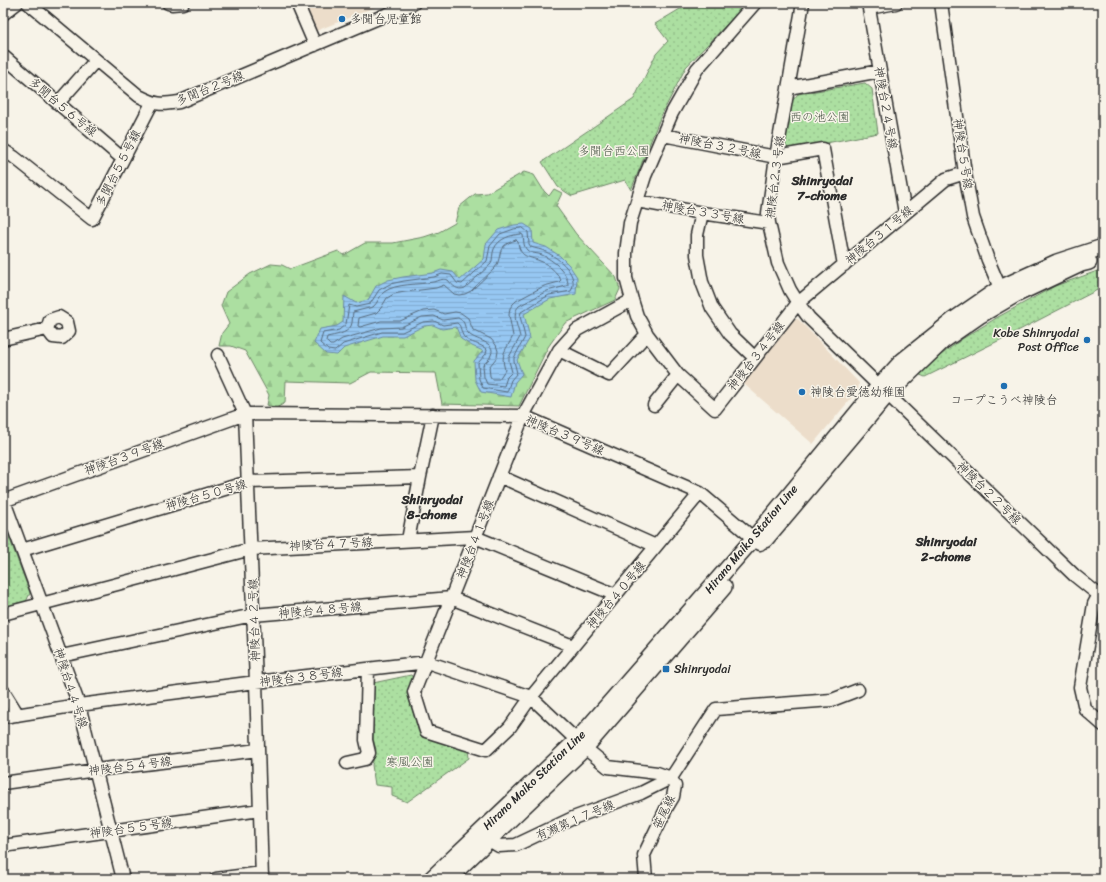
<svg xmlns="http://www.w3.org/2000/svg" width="1106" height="882" font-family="Sriracha,'Klee One',sans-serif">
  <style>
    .built { fill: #ecddca }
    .forest { fill: url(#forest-firs); stroke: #6c8566 }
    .park { fill: url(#park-dots); stroke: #6c8566 }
    .water { fill: url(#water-rules); stroke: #6b89a2 }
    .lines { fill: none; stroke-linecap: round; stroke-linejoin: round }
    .shore { stroke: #56697b; stroke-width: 1 }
    .minor-casing { stroke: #2b2b2b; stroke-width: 15 }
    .major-casing { stroke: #2b2b2b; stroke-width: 18 }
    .minor { stroke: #f7f3e8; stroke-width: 12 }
    .major { stroke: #f7f3e8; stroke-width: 15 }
    .poi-dot { fill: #1f6fb2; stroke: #f7f3e8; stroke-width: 1.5 }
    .labels { text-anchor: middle; stroke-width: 3; stroke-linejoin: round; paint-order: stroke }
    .poi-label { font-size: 12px; fill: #2b2b2b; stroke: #f7f3e8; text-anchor: start }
    .street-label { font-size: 12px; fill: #2b2b2b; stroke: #f7f3e8 }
    .park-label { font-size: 12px; fill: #4b5848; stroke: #f7f3e8 }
    .neighbourhood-label { font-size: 13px; font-weight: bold; fill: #2b2b2b; stroke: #f7f3e8 }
  </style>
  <defs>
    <pattern id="forest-firs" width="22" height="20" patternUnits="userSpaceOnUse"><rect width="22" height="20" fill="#acdfa1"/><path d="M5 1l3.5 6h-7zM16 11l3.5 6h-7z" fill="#94c08b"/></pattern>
    <pattern id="park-dots" width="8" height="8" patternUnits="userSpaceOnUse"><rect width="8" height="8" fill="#acdfa1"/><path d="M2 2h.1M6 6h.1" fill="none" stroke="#94c08b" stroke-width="1.8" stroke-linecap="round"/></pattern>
    <pattern id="water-rules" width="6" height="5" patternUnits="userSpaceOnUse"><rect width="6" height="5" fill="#96c7f2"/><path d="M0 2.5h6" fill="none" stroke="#81abd0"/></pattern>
  </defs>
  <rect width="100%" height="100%" fill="#f7f3e8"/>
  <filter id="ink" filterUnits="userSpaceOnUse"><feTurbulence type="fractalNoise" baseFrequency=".025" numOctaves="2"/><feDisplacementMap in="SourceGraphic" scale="8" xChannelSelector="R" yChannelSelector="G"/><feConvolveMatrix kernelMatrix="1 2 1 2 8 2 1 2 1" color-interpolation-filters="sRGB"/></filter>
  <g filter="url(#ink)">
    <path class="built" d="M 304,3 L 385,3 L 316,31 Z
      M 794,319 L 798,319 L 859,383 L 858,390 L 813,444 L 744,384 Z"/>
    <path class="forest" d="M 524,172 L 534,175 L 544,191 L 549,196 L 554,189 L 562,193 L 556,206 L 576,234 L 616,277 L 620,289 L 615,300 L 565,323 L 548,347 L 519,406 L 442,404 L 436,373 L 371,372 L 350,383 L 286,381 L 285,403 L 276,408 L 267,405 L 269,395 L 245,351 L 231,346 L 219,346 L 222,333 L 229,324 L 221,306 L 226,292 L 250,274 L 271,264 L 282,265 L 290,269 L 338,251 L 344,255 L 365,243 L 393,243 L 424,237 L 439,232 L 455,223 L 459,207 L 475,194 L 487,193 Z"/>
    <path class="park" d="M 690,3 L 747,3 L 686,67 L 660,118 L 631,190 L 625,180 L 572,196 L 558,187 L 542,162 L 634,99 L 656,54 L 668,41 L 655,24 Z
      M 865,83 L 872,89 L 878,133 L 790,150 L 784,144 L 792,101 L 798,94 Z
      M 1103,269 L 1103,287 L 1000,340 L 925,377 L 918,374 L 941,355 L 962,339 L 998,317 L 1055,286 Z
      M 3,521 L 30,593 L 25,604 L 3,610 Z
      M 411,675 L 414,679 L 408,695 L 419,732 L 468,750 L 469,758 L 407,802 L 392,796 L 392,787 L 375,785 L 372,765 L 376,749 L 373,740 L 373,683 Z"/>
    <path class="water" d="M 524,224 L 532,229 L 533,243 L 546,247 L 560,256 L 569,265 L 577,277 L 576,294 L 550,299 L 524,314 L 530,338 L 517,360 L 522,374 L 515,382 L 511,397 L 481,392 L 475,380 L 474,361 L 483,351 L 472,346 L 461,339 L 456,327 L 442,329 L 433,325 L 424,326 L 403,336 L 383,336 L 344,348 L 337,355 L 326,354 L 314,343 L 320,329 L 337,326 L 343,322 L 344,296 L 356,303 L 368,300 L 376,286 L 388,280 L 403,277 L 433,273 L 441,270 L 453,272 L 460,280 L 484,259 L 486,244 L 498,230 L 514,225 Z"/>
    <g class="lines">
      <path class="shore" d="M 523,228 L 528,232 L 529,244 L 531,247 C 536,249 541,249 546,252 C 559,258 580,275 571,291 L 549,295 L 521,312 L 520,316 L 525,337 L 514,358 L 514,361 L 517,373 L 511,380 L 507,392 L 483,388 L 479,379 L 478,363 L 486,354 L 487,350 C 481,343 470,344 464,337 C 460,332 462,326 457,323 L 443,325 L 434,321 L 423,322 L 402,332 L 382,332 L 343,344 L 335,351 L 328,350 L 320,343 L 323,333 L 339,330 L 346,324 L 349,305 L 356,307 L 370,304 L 379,290 L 390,284 L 404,281 L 434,277 L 442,274 L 451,275 L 457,283 L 462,284 L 487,261 L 490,246 L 500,234 L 514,229 Z
        M 521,234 L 523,235 C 524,240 523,246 527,250 C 531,254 537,253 542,255 C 553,260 568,272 568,285 L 566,286 L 547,291 L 519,306 C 511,314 518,327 520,337 L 509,357 L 509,361 L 512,372 L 507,377 L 504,386 L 487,384 L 484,377 L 483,365 C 486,362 490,359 491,355 C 497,341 474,341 468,333 C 463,327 467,322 458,318 L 443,320 L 434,316 L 422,317 L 401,327 L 381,328 L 342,339 L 333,345 L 330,345 L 326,341 L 327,337 C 335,335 347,334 351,326 C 353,322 352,316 353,312 L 373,307 C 378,303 379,296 384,292 C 396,283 419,285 433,282 C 440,281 441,278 448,280 C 453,286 457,291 465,288 L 491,264 C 493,259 492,254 494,249 C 499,238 511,235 521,234 Z
        M 516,240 L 518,242 C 520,258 528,256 540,261 C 548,264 557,272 561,280 L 559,282 L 544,286 L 516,301 L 513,304 L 510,308 L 509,315 L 513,336 C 506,351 500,352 505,370 L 499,379 L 492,379 L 490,376 L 489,367 L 497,357 L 498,351 L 496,345 L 491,339 L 473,330 L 468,318 L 461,313 L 455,312 L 444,314 L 434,310 L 423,311 L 400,321 L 381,321 L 360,327 L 358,326 L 359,318 L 376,313 L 381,308 L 387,298 L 394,294 L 405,292 L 436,288 L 444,285 L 454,294 L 459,295 L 465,294 L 471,291 L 495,268 C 504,254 494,247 516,240 Z"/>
      <defs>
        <path id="minor" d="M 28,3 L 139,96 C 157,105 160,105 179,102 L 414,3
          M 168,3 L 172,4 L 183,3
          M 297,3 L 315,45
          M 755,3 L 697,69 L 672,113 L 645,176 L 630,223 L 626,253 L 626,278 L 632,300 L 637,316 L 647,334 L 678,375 L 715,409 L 798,303 L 946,179 L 965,173
          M 803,3 L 776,157 L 768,213 L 769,223 L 778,263 L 790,290 L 798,303 L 809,318 L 1074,575 L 1099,595 L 1103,596
          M 868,3 L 905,213
          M 941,3 L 965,173 L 973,217 L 988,260 L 1000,288 L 1005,295
          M 869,8 L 896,3
          M 3,14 L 17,3
          M 3,56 L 123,159
          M 788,88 L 880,71
          M 58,103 L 96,60
          M 663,135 L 776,157 L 823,149 L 844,265
          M 3,150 L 14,157 L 92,219 L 152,103
          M 637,201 L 702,213 L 769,223
          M 702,213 L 697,235 L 697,255 L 702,282 L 712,308 L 730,334 L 755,358
          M 632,300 L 577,330 L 559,350 L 523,416 L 414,692 L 426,731 L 486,750 L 510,727 L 531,697 L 700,493
          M 59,317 L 67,322 L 69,331 L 62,338 L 53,337 L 47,329 L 50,320 Z
          M 3,339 L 47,329
          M 559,350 L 609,375 L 647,334
          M 218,355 L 245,414 L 256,682 L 262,879
          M 654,405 L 678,375
          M 499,476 L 656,546
          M 3,501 L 245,414 L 523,416 L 700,493 L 760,544
          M 4,501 L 79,705 L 123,879
          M 408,540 L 420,477 L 433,415
          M 22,550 L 248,482 L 420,477
          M 1099,595 L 1094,604 L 1080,687 L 1085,709 L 1103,725
          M 3,614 L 251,549 L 475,537 L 616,595
          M 61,656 L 253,615 L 451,598 L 573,646
          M 3,691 L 18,715
          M 3,717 L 79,705 L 256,682 L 427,662 L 531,697 L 585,748 L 608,767 L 657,773 L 671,778
          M 347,763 L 365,759 L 369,753 L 366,740 L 368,669
          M 671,778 L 716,709 L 832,700 L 858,690
          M 3,783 L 96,770 L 258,750
          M 484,835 L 489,840 L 499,846 L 516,845 L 573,818 L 641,793 L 671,778
          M 3,846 L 260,810
          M 216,879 L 262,873
          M 646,879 L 644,855 L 667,807 L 673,797 L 675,786 L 671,778"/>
        <path id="major" d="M 765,540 L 888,394 L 943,341 L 979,316 L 1015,295 L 1081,264 L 1089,262
          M 431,879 L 577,740 L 753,539 L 879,386 L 902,361 L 952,321 L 1000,288 L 1057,262 L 1103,247
          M 448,879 L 585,748 L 724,587"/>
      </defs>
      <use href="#minor" class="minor-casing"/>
      <use href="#major" class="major-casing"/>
      <use href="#minor" class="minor"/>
      <use href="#major" class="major"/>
    </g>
  </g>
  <g class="poi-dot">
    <circle cx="342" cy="19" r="4"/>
    <circle cx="1087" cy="340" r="4"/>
    <circle cx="1004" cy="386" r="4"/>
    <circle cx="802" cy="392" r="4"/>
    <rect x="662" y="665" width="8" height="8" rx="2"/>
  </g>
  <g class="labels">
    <g class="poi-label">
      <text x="350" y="23">多聞台児童館</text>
      <text x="1079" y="337" text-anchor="end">Kobe Shinryodai<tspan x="1079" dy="14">Post Office</tspan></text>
      <text x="810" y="396">神陵台愛徳幼稚園</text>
      <text x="1004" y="404" text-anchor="middle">コープこうべ神陵台</text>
      <text x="674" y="673">Shinryodai</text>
    </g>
    <g class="street-label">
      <text transform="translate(210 88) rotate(-22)" y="4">多聞台２号線</text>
      <text transform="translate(63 107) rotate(40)" y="4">多聞台５６号線</text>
      <text transform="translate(886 108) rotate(80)" y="4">神陵台２４号線</text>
      <text transform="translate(720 146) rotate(11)" y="4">神陵台３２号線</text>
      <text transform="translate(963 154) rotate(81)" y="4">神陵台５号線</text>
      <text transform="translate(118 168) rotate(-63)" y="4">多聞台５５号線</text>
      <text transform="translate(775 177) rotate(-83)" y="4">神陵台２３号線</text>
      <text transform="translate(703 212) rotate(10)" y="4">神陵台３３号線</text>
      <text transform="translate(879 235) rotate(-40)" y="4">神陵台３１号線</text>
      <text transform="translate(756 356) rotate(-52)" y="4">神陵台３４号線</text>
      <text transform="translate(565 435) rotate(23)" y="4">神陵台３９号線</text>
      <text transform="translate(124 457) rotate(-20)" y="4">神陵台３９号線</text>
      <text transform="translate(989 493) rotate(44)" y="4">神陵台２２号線</text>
      <text transform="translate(206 495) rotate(-16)" y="4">神陵台５０号線</text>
      <text transform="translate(475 539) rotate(-69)" y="4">神陵台４１号線</text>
      <text transform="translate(751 539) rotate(-50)" y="4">Hirano Maiko Station Line</text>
      <text transform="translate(331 544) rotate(-3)" y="4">神陵台４７号線</text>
      <text transform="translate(616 595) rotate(-50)" y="4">神陵台４０号線</text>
      <text transform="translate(320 610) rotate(-5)" y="4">神陵台４８号線</text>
      <text transform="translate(254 620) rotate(-92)" y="4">神陵台４２号線</text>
      <text transform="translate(301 677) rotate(-7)" y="4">神陵台３８号線</text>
      <text transform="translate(71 688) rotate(72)" y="4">神陵台４４号線</text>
      <text transform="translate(130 766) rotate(-7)" y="4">神陵台５４号線</text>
      <text transform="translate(534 780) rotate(-44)" y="4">Hirano Maiko Station Line</text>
      <text transform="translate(664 812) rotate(-65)" y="4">笹尾線</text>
      <text transform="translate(575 820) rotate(-23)" y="4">有瀬第１７号線</text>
      <text transform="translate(131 828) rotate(-8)" y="4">神陵台５５号線</text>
    </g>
    <g class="park-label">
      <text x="820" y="121">西の池公園</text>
      <text x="614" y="155">多聞台西公園</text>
      <text x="410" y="766">寒風公園</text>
    </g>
    <g class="neighbourhood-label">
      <text x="822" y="185">Shinryodai<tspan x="822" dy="15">7-chome</tspan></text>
      <text x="432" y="504">Shinryodai<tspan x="432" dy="15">8-chome</tspan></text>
      <text x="946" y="546">Shinryodai<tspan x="946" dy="15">2-chome</tspan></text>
    </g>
  </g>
  <rect width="1106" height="882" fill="none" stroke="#f7f3e8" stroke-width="16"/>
  <rect x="8" y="8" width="1090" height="866" fill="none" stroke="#2b2b2b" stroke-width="1.5" filter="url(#ink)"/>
</svg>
